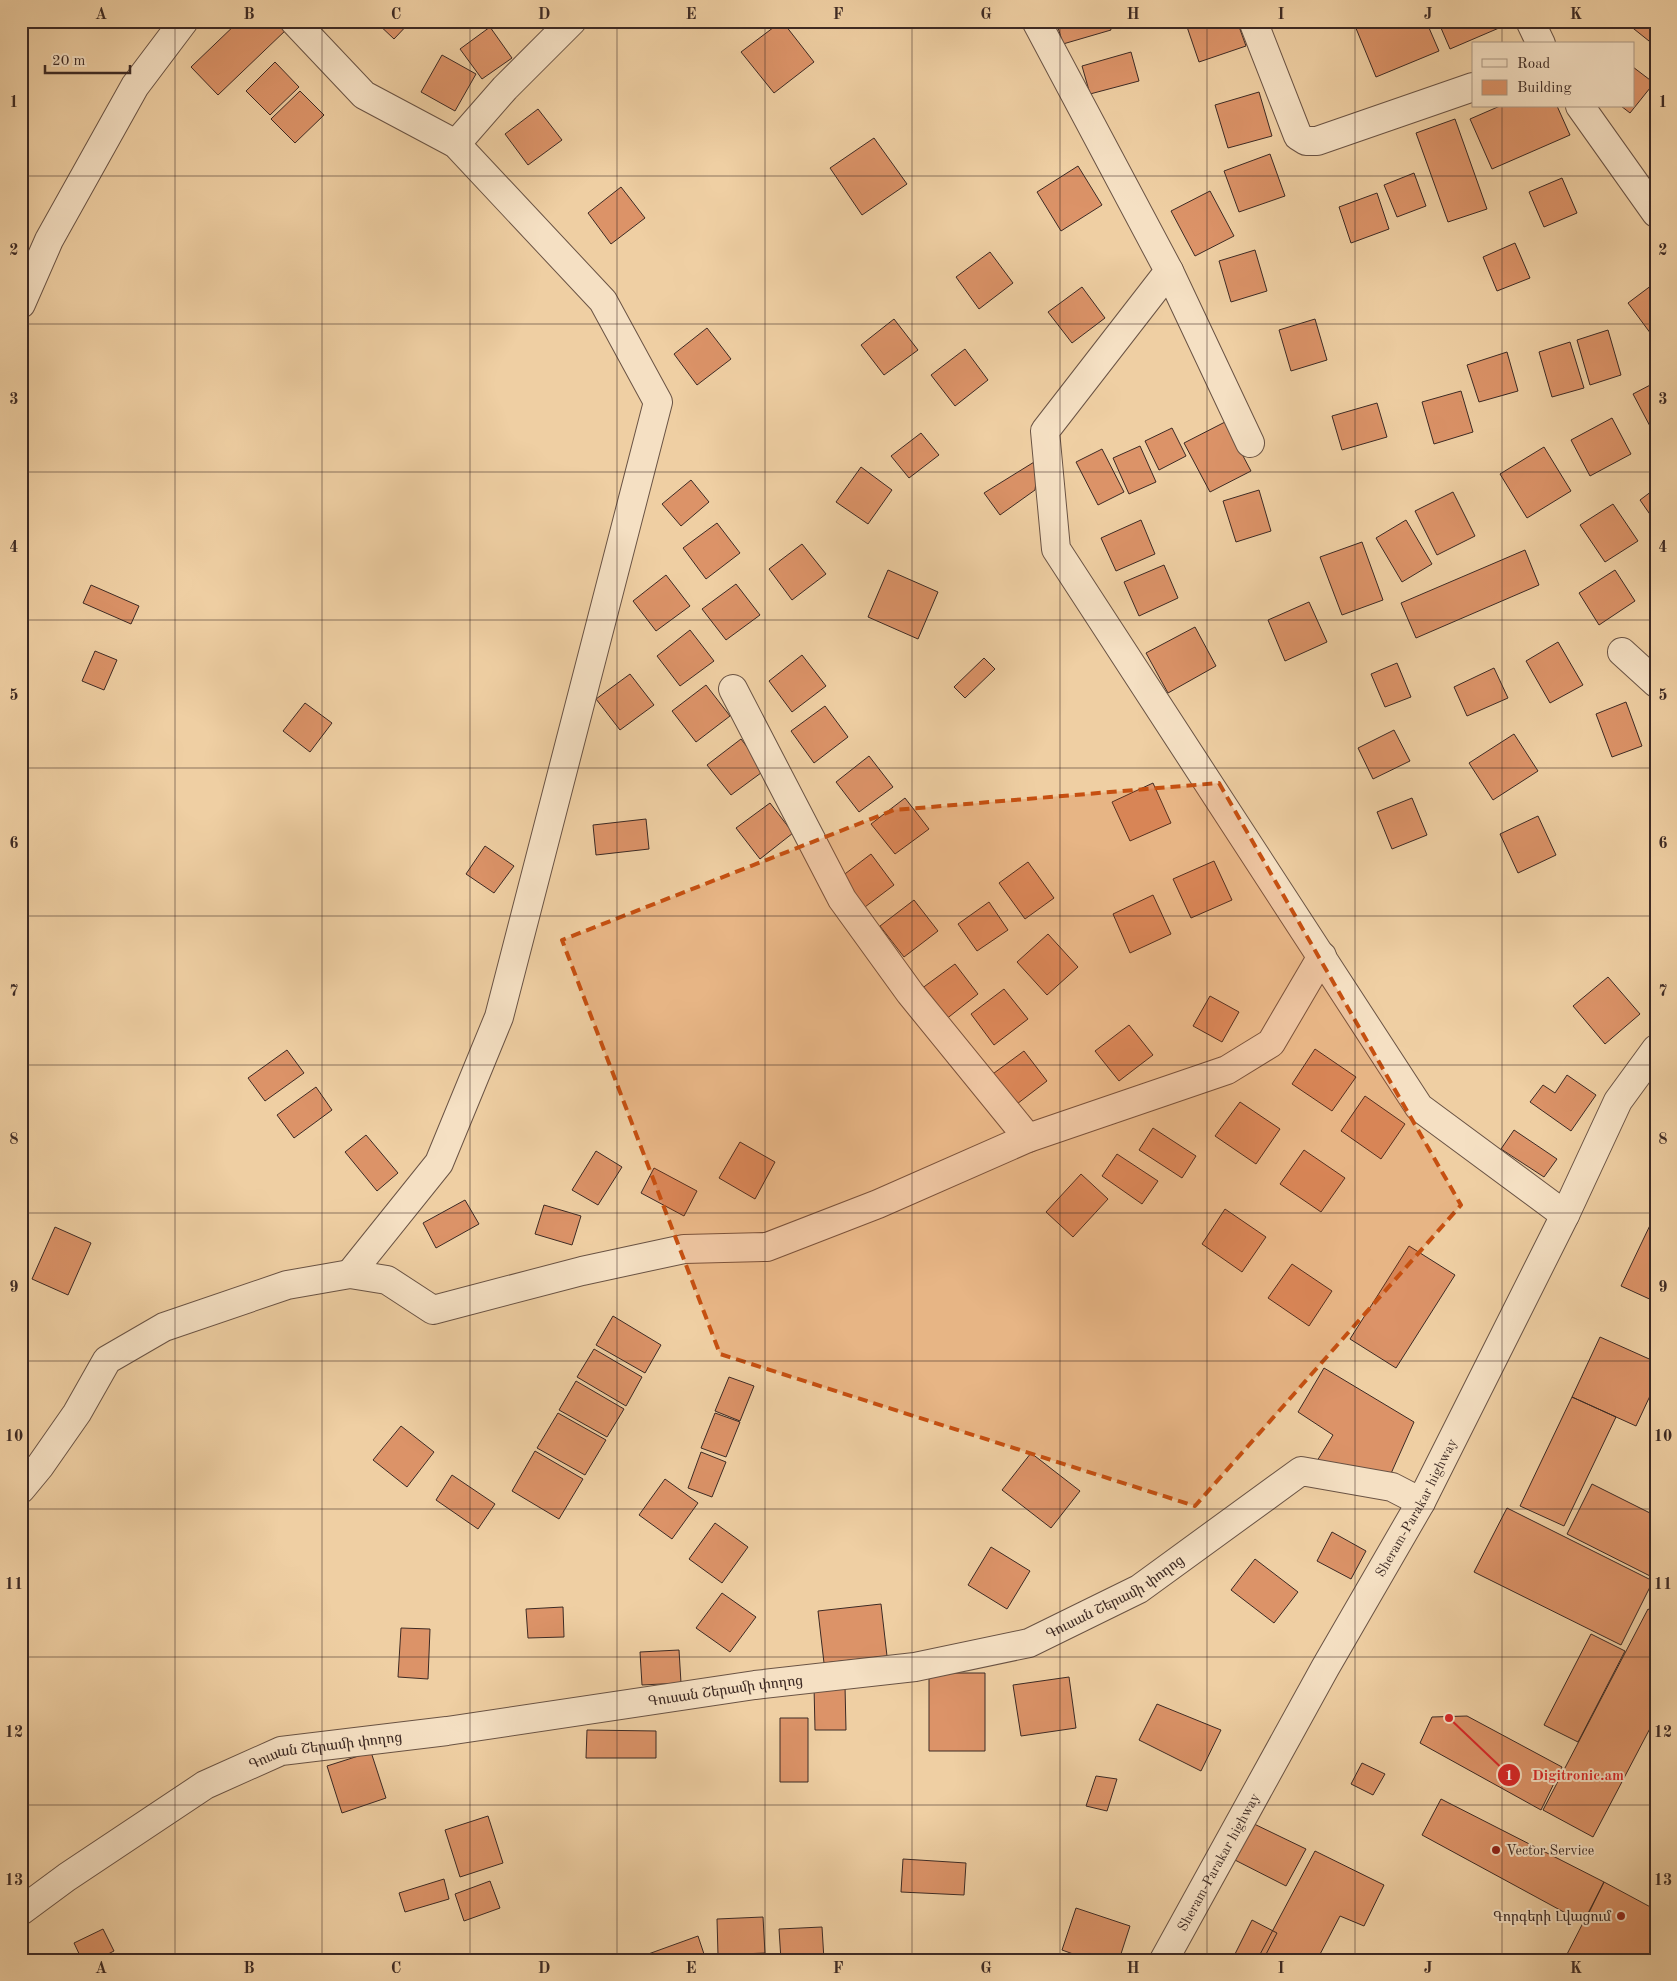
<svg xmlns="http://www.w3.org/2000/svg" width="1677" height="1981" font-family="'Old Standard TT','Noto Serif Armenian',serif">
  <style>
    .building { fill: #dc9368; stroke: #3d2a24 }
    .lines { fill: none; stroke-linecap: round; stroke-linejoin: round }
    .minor-casing { stroke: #6a5344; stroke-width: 30 }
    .minor { stroke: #f5e0c3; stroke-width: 28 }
    .marked { fill: #c65011; fill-opacity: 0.2; stroke: #c65011; stroke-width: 4; stroke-dasharray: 10 6; stroke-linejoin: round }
    .grid { fill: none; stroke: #3d2a24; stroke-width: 1; stroke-opacity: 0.55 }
    .poi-dot { fill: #8f2418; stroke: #f5e0c3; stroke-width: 2 }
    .labels { text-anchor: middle; stroke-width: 4; stroke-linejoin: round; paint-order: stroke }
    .street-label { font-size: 14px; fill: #3d2a24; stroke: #f5e0c3 }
    .poi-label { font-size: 14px; fill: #3d2a24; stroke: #f5e0c3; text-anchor: start }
    .leader { fill: none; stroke: #d62828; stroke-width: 2 }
    .callout-dot { fill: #d62828; stroke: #f5e0c3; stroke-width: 2 }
    .mark-label { font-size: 15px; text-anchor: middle; font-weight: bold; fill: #fff }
    .callout-label { font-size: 15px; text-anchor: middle; font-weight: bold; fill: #d62828; stroke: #f5e0c3; stroke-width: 4; stroke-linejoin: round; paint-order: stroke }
    .neatline { fill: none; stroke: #3d2a24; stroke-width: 2 }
    .grid-label { font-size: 16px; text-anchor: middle; font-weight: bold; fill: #3d2a24 }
  </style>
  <rect width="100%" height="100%" fill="#efcfa3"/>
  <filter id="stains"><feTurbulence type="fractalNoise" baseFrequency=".004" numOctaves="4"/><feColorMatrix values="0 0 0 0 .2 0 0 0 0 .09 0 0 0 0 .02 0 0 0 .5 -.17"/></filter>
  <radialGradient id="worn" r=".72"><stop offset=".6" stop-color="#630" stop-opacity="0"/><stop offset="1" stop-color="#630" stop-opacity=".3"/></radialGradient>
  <path class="building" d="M 239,21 L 280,21 L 287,29 L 218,95 L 191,67 Z
    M 375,21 L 411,21 L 394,39 Z
    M 782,21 L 814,62 L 774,93 L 741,52 Z
    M 1056,21 L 1109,21 L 1111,30 L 1063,44 Z
    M 1185,21 L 1237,21 L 1246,46 L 1199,62 Z
    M 1353,21 L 1426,21 L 1439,51 L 1376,77 Z
    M 1438,21 L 1496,21 L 1499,28 L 1450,49 Z
    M 1624,21 L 1656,21 L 1656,32 L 1649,41 Z
    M 490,27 L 512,58 L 482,79 L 460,49 Z
    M 1131,52 L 1139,81 L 1090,94 L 1082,66 Z
    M 442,55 L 476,74 L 455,111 L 421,92 Z
    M 275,62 L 299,87 L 270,115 L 246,91 Z
    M 1633,67 L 1654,83 L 1630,113 L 1621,106 L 1633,106 Z
    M 300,91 L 324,115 L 295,143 L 271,119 Z
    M 1259,92 L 1272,136 L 1228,148 L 1215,105 Z
    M 1500,106 L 1557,106 L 1570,135 L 1492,169 L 1470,119 Z
    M 538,109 L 562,140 L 528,165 L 505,134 Z
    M 1455,119 L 1487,209 L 1448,222 L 1416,133 Z
    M 874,138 L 907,184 L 862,215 L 830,168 Z
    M 1270,154 L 1285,196 L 1239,212 L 1224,171 Z
    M 1078,166 L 1102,205 L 1061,231 L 1037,192 Z
    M 1414,173 L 1426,206 L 1397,217 L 1384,185 Z
    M 1562,178 L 1577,213 L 1544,227 L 1529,192 Z
    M 621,187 L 645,218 L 611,244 L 588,213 Z
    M 1210,191 L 1234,236 L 1195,256 L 1171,211 Z
    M 1377,193 L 1389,229 L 1351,243 L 1339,207 Z
    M 1515,243 L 1530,278 L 1497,291 L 1483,257 Z
    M 1255,250 L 1267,291 L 1231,302 L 1219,261 Z
    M 990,252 L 1013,283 L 979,309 L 956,277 Z
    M 1656,282 L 1656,330 L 1651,334 L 1628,303 Z
    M 1082,287 L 1105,318 L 1072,343 L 1048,312 Z
    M 894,319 L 918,350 L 884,375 L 861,345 Z
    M 1315,319 L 1327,360 L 1291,371 L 1279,330 Z
    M 707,328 L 731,359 L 697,385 L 674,354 Z
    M 1608,330 L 1621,375 L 1590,385 L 1577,340 Z
    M 1570,342 L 1584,388 L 1552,397 L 1539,352 Z
    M 965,349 L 988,380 L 955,406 L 931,375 Z
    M 1507,352 L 1518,391 L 1479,402 L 1467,365 Z
    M 1656,382 L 1656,428 L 1652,430 L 1633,394 Z
    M 1461,391 L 1473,432 L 1434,444 L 1422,402 Z
    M 1377,403 L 1387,437 L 1342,450 L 1332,416 Z
    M 1612,418 L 1631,454 L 1590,476 L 1571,440 Z
    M 1225,422 L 1251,471 L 1210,492 L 1184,443 Z
    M 1172,428 L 1186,456 L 1159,470 L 1145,441 Z
    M 921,433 L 939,455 L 909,478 L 891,456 Z
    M 1140,446 L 1156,482 L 1129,494 L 1113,458 Z
    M 1544,447 L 1571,491 L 1527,518 L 1500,474 Z
    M 1102,449 L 1124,492 L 1098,505 L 1076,462 Z
    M 1039,459 L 1035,490 L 1000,515 L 984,493 Z
    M 861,467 L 892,490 L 868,524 L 836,502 Z
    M 691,480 L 709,502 L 681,526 L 662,504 Z
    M 1656,488 L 1656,523 L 1640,500 Z
    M 1259,490 L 1271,531 L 1236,542 L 1223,501 Z
    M 1453,492 L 1475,536 L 1437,555 L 1415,511 Z
    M 1613,504 L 1638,541 L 1605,562 L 1580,525 Z
    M 1141,520 L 1155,554 L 1116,571 L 1101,538 Z
    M 1406,520 L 1432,564 L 1402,582 L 1376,538 Z
    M 717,523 L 740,553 L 706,579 L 683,548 Z
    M 1362,542 L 1383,600 L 1342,615 L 1320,557 Z
    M 802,544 L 826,574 L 792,600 L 769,569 Z
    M 1525,550 L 1539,585 L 1416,638 L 1401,603 Z
    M 1164,565 L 1178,598 L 1139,616 L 1124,582 Z
    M 888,570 L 938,592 L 918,639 L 868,617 Z
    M 1615,570 L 1635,601 L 1599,625 L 1579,593 Z
    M 666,575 L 690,606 L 656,631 L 633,601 Z
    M 736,584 L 760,615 L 726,640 L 702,609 Z
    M 91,585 L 139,606 L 131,624 L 83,603 Z
    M 1309,602 L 1327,642 L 1285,661 L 1268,620 Z
    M 1195,627 L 1216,666 L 1168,693 L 1146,653 Z
    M 690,630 L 714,661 L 680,686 L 657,656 Z
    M 1558,642 L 1583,685 L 1550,703 L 1526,661 Z
    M 95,651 L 117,660 L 104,690 L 82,681 Z
    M 802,655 L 826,686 L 792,712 L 769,681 Z
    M 984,658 L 995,669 L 965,698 L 954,687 Z
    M 1397,663 L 1411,697 L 1385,707 L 1371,674 Z
    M 1494,668 L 1508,698 L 1467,716 L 1454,687 Z
    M 630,674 L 654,705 L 620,730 L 596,699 Z
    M 706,685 L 730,716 L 696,742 L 672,711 Z
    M 1626,702 L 1642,746 L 1612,757 L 1596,714 Z
    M 305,703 L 332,723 L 310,752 L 283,731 Z
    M 825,706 L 848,737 L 814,763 L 791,731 Z
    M 1394,730 L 1410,761 L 1373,779 L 1358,748 Z
    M 1514,734 L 1538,771 L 1493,800 L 1469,763 Z
    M 741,739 L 765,770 L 731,795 L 707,765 Z
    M 869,756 L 893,787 L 859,812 L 836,782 Z
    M 1153,783 L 1171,823 L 1130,841 L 1112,802 Z
    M 905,798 L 929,829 L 895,854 L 871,824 Z
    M 1412,798 L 1427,835 L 1392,849 L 1377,812 Z
    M 770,803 L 793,833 L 760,859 L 736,828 Z
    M 1538,816 L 1556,855 L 1518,873 L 1500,834 Z
    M 646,819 L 649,849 L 596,855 L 593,825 Z
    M 485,846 L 514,866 L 494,893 L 466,874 Z
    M 871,854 L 894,885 L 861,910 L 837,880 Z
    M 1214,861 L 1232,900 L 1191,918 L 1173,879 Z
    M 1028,862 L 1054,898 L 1025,919 L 999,883 Z
    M 1153,895 L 1171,934 L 1130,953 L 1113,914 Z
    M 914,900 L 938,931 L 904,957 L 880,926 Z
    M 989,902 L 1008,930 L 977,951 L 958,924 Z
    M 1048,934 L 1078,967 L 1047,995 L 1017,962 Z
    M 955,964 L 978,994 L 945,1020 L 921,989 Z
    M 1608,977 L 1640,1014 L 1605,1044 L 1573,1006 Z
    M 1004,989 L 1028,1019 L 994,1045 L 971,1014 Z
    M 1210,996 L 1239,1012 L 1222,1042 L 1193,1026 Z
    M 1129,1025 L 1153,1055 L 1119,1081 L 1095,1051 Z
    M 1315,1049 L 1356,1077 L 1332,1111 L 1292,1084 Z
    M 287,1050 L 304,1073 L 265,1101 L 248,1078 Z
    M 1024,1051 L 1047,1081 L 1013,1107 L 990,1076 Z
    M 1567,1075 L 1596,1095 L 1571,1131 L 1530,1102 L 1543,1085 L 1555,1093 Z
    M 316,1087 L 332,1110 L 294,1138 L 277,1115 Z
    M 1365,1096 L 1405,1124 L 1381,1159 L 1341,1131 Z
    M 1240,1102 L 1280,1129 L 1256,1164 L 1215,1136 Z
    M 1153,1128 L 1196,1156 L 1182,1178 L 1139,1150 Z
    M 1514,1130 L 1557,1159 L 1544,1177 L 1501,1149 Z
    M 366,1135 L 398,1173 L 377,1191 L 345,1152 Z
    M 740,1142 L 775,1162 L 755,1199 L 719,1178 Z
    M 1304,1150 L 1345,1178 L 1321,1212 L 1280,1184 Z
    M 596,1151 L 622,1167 L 598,1205 L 572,1190 Z
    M 1117,1154 L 1158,1181 L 1142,1204 L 1102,1176 Z
    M 654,1168 L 697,1191 L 684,1216 L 641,1193 Z
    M 1081,1174 L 1108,1199 L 1073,1237 L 1046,1212 Z
    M 465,1200 L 479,1224 L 436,1248 L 423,1223 Z
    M 544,1205 L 581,1216 L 572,1245 L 535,1234 Z
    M 1225,1209 L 1266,1237 L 1242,1272 L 1202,1244 Z
    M 1653,1219 L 1656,1221 L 1656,1302 L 1621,1286 Z
    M 55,1227 L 91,1243 L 68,1295 L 32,1279 Z
    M 1409,1246 L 1455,1275 L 1396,1368 L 1350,1339 Z
    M 1292,1264 L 1332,1291 L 1309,1326 L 1268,1298 Z
    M 613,1316 L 661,1345 L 645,1373 L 596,1345 Z
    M 1600,1337 L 1656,1362 L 1656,1383 L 1636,1426 L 1572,1397 Z
    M 594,1349 L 642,1377 L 626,1406 L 577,1377 Z
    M 1324,1368 L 1414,1422 L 1389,1478 L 1317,1461 L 1333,1435 L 1298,1412 Z
    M 729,1377 L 754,1386 L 740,1421 L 715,1411 Z
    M 576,1381 L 624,1409 L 607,1437 L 559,1410 Z
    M 1572,1397 L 1616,1417 L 1564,1526 L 1520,1506 Z
    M 558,1413 L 606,1440 L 585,1475 L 537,1448 Z
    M 715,1413 L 740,1422 L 726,1457 L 701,1448 Z
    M 401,1426 L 434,1452 L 407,1487 L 373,1460 Z
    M 535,1451 L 583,1479 L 559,1519 L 512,1491 Z
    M 701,1452 L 726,1462 L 712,1497 L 688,1488 Z
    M 1031,1453 L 1080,1491 L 1051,1528 L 1002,1490 Z
    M 452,1475 L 495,1504 L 478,1529 L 436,1500 Z
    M 665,1479 L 698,1503 L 672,1539 L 639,1515 Z
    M 1592,1484 L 1656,1516 L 1656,1569 L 1652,1577 L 1567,1534 Z
    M 1507,1508 L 1653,1581 L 1621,1645 L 1474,1572 Z
    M 715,1523 L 748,1547 L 722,1583 L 689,1559 Z
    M 1332,1532 L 1366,1551 L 1351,1579 L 1317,1561 Z
    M 991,1547 L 1030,1571 L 1007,1609 L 968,1585 Z
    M 1255,1559 L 1298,1592 L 1274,1623 L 1231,1590 Z
    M 722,1593 L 756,1617 L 730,1652 L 696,1628 Z
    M 881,1604 L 887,1656 L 824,1663 L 818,1611 Z
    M 563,1607 L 564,1637 L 528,1638 L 526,1609 Z
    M 1648,1609 L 1656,1613 L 1656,1717 L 1593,1837 L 1543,1810 Z
    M 401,1628 L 430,1629 L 428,1679 L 398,1677 Z
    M 1591,1634 L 1625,1651 L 1578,1742 L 1544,1725 Z
    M 679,1650 L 681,1683 L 642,1685 L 640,1652 Z
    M 929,1673 L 985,1673 L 985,1751 L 929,1751 Z
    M 1069,1677 L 1076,1728 L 1021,1736 L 1013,1685 Z
    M 814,1686 L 845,1686 L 846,1730 L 815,1730 Z
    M 1157,1704 L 1221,1730 L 1201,1771 L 1139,1740 Z
    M 1467,1716 L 1562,1767 L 1541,1810 L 1420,1743 L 1432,1717 Z
    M 780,1718 L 808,1718 L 808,1782 L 780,1782 Z
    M 587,1730 L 656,1731 L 656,1758 L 586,1758 Z
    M 371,1752 L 386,1798 L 342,1813 L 327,1766 Z
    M 1362,1763 L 1385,1774 L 1373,1795 L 1351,1784 Z
    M 1096,1776 L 1117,1779 L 1107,1811 L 1086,1806 Z
    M 1441,1799 L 1604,1882 L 1584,1923 L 1422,1835 Z
    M 488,1816 L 503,1863 L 460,1877 L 445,1830 Z
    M 1250,1822 L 1306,1849 L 1286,1886 L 1231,1858 Z
    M 1315,1851 L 1384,1885 L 1364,1926 L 1340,1916 L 1317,1960 L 1257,1960 Z
    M 903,1859 L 966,1863 L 964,1895 L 901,1892 Z
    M 444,1879 L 449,1899 L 405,1912 L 399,1893 Z
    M 490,1881 L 500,1908 L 464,1921 L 455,1894 Z
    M 1604,1882 L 1656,1910 L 1656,1960 L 1564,1960 Z
    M 1076,1908 L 1130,1926 L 1119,1960 L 1090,1960 L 1062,1950 Z
    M 763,1917 L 765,1953 L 718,1955 L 717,1919 Z
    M 1252,1920 L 1277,1933 L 1263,1960 L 1232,1960 Z
    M 822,1927 L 824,1960 L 781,1960 L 779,1929 Z
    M 103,1929 L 114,1951 L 96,1960 L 82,1960 L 74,1943 Z
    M 698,1936 L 706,1960 L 641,1960 L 640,1957 Z"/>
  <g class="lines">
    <defs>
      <g id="minor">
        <path d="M 294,21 L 364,95 L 456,144 L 603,301 L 658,402 L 499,1017 L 439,1163 L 350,1274"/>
        <path d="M 1036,21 L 1169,271 L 1045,431 L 1056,549 L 1419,1107 L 1565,1215"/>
        <path d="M 1253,21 L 1298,136 L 1306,141 L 1317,141 L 1473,87"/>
        <path d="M 1530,21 L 1541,44"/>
        <path d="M 1580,106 L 1656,213"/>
        <path d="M 456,144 L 505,88 L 572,21"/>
        <path d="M 1169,271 L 1250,443"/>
        <path d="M 21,304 L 49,240 L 135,86 L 184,21"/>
        <path d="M 1622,652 L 1656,683"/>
        <path d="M 733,689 L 842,899 L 910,993 L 1028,1138"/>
        <path d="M 21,1489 L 40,1466 L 77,1413 L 107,1360 L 164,1327 L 287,1285 L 350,1274 L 387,1280 L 433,1310 L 582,1271 L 684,1249 L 767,1247 L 878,1204 L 1028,1138 L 1227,1070 L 1271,1043 L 1322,956"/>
        <path id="s1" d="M 21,1911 L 67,1877 L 205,1785 L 281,1751 L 447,1731 L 755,1685 L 915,1667 L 1029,1643 L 1139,1589 L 1301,1471 L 1392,1487 L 1421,1502"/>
        <path id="s2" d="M 1164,1960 L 1325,1668 L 1421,1502 L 1565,1215 L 1618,1101 L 1656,1049"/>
      </g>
    </defs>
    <use href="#minor" class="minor-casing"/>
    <use href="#minor" class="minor"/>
  </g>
  <path class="marked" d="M 1219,783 L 1461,1205 L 1195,1506 L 720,1354 L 562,940 L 894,810 Z"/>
  <path class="grid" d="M 175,21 L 175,1960M 322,21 L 322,1960M 470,21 L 470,1960M 617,21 L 617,1960M 765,21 L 765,1960M 912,21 L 912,1960M 1060,21 L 1060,1960M 1207,21 L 1207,1960M 1355,21 L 1355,1960M 1502,21 L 1502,44M 1502,106 L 1502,1960M 21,176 L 1656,176M 21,324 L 1656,324M 21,472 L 1656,472M 21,620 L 1656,620M 21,768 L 1656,768M 21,916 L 1656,916M 21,1065 L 1656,1065M 21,1213 L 1656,1213M 21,1361 L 1656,1361M 21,1509 L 1656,1509M 21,1657 L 1656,1657M 21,1805 L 1656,1805"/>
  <g class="poi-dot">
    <circle cx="1496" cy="1850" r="5"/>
    <circle cx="1621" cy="1916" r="5"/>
  </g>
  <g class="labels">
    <g class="street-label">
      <text dy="5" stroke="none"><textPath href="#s2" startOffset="518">Sheram-Parakar highway</textPath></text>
      <text dy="5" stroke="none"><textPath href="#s1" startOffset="1160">Գուսան Շերամի փողոց</textPath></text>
      <text dy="5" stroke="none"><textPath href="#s1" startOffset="755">Գուսան Շերամի փողոց</textPath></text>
      <text dy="5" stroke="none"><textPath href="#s1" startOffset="350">Գուսան Շերամի փողոց</textPath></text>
      <text dy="5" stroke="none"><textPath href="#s2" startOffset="112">Sheram-Parakar highway</textPath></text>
    </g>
    <g class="poi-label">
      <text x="1506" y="1855">Vector Service</text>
      <text x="1611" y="1921" text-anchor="end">Գորգերի Լվացում</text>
    </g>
  </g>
  <path class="leader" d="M1449 1718L1509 1775"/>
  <g class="callout-dot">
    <circle cx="1449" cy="1718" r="5"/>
    <circle cx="1509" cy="1775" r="12"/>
  </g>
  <g class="mark-label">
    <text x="1509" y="1780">1</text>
  </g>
  <g class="callout-label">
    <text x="1578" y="1780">Digitronic.am</text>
  </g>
  <rect width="1677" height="1981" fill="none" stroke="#efcfa3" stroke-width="55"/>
  <rect x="1472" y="42" width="162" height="65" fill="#f5e0c3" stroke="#ab9783"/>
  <rect x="1482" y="59" width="25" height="8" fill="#f5e0c3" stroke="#ab9783"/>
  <text x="1517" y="68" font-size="15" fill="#3d2a24">Road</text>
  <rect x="1482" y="80" width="25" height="15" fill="#dc9368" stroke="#ab9783"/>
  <text x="1517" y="92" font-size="15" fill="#3d2a24">Building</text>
  <path d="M45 65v8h85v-8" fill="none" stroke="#3d2a24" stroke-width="2.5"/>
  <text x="52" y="65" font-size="15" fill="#3d2a24" stroke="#f5e0c3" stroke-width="4" paint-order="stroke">20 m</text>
  <rect x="28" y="28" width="1622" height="1926" class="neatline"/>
  <g class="grid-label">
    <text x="101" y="19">A</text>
    <text x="249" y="19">B</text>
    <text x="396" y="19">C</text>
    <text x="544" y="19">D</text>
    <text x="691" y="19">E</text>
    <text x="838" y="19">F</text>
    <text x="986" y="19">G</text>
    <text x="1133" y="19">H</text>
    <text x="1281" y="19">I</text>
    <text x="1428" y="19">J</text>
    <text x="1576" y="19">K</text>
    <text x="14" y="107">1</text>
    <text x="1663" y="107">1</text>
    <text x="14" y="255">2</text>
    <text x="1663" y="255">2</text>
    <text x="14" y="404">3</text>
    <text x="1663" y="404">3</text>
    <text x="14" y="552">4</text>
    <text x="1663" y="552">4</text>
    <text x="14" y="700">5</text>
    <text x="1663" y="700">5</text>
    <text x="14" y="848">6</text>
    <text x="1663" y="848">6</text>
    <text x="14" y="996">7</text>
    <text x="1663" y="996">7</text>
    <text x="14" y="1144">8</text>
    <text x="1663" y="1144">8</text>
    <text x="14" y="1292">9</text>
    <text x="1663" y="1292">9</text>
    <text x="14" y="1441">10</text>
    <text x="1663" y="1441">10</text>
    <text x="14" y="1589">11</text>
    <text x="1663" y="1589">11</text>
    <text x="14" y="1737">12</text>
    <text x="1663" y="1737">12</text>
    <text x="14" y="1885">13</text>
    <text x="1663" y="1885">13</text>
    <text x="101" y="1973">A</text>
    <text x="249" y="1973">B</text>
    <text x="396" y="1973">C</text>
    <text x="544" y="1973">D</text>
    <text x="691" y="1973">E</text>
    <text x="838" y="1973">F</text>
    <text x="986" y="1973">G</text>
    <text x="1133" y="1973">H</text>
    <text x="1281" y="1973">I</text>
    <text x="1428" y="1973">J</text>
    <text x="1576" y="1973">K</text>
  </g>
  <rect width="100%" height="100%" filter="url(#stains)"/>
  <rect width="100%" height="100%" fill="url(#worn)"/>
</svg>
